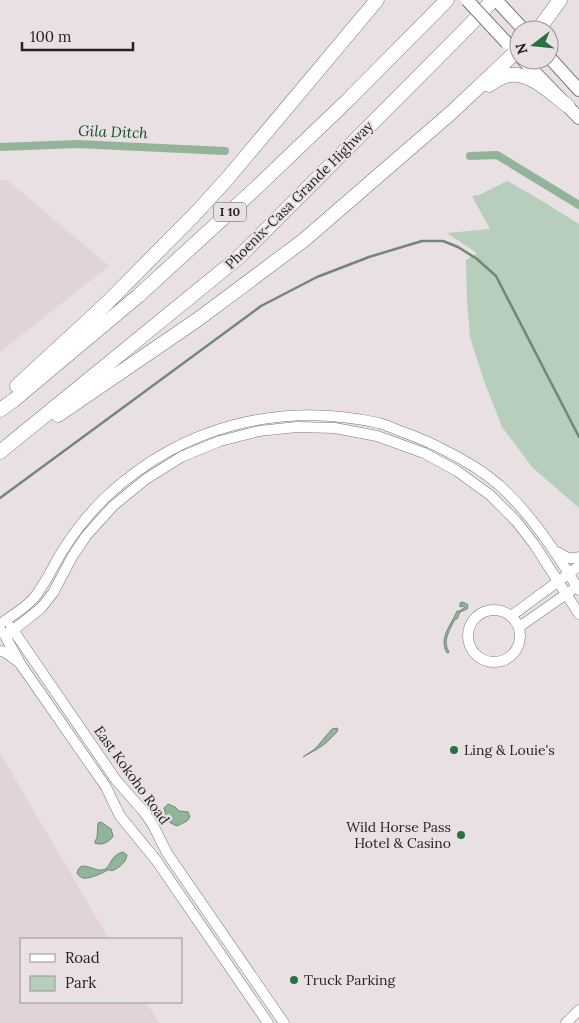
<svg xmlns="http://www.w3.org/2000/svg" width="579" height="1023" font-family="Lora,serif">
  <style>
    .built { fill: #e2d2d9 }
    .green { fill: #b7cebc }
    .water { fill: #92b499; stroke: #718876 }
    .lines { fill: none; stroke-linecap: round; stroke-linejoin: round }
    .stream { stroke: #718876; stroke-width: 2.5 }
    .canal { stroke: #92b499; stroke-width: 8 }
    .minor-casing { stroke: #7d777a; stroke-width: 11 }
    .major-casing { stroke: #7d777a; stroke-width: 14 }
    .highway-casing { stroke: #7d777a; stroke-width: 15 }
    .minor { stroke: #fff; stroke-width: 10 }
    .major { stroke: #fff; stroke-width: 12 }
    .highway { stroke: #fff; stroke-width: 14 }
    .major-bridge-casing { stroke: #7d777a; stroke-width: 14; stroke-linecap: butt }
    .major-bridge { stroke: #fff; stroke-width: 12 }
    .poi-dot { fill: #267241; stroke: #e8e0e3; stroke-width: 2 }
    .labels { text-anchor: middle; stroke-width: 4.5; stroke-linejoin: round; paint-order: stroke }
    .shield { fill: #e8e0e3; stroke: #605b5d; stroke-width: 1 }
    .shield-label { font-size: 12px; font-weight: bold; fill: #252223 }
    .street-label { font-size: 14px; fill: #252223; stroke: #e8e0e3 }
    .poi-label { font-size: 14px; fill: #252223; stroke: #e8e0e3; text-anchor: start }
    .water-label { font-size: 15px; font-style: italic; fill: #144c28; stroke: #e8e0e3 }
  </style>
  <rect width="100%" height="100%" fill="#e8e0e3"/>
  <path class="built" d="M 0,180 L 7,180 L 109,266 L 0,352 Z
    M 0,753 L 109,939 L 21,939 L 21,1002 L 146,1002 L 159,1023 L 0,1023 Z"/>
  <path class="green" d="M 507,181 L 539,199 L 579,224 L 579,508 L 532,467 L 502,427 L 484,381 L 470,337 L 467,301 L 466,260 L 477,253 L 447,233 L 490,229 L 472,196 L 479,195 Z"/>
  <path class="water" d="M 462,602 L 467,604 L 468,606 L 467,609 L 460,612 L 457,619 L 455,619 C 450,630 442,640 449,652 L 447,653 C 438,638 452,624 457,611 L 460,611 L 465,607 L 463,606 L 460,607 L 460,603 Z
    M 337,728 L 338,729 C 337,734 334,734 331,738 C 323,747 313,751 303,757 L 315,749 L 332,729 Z
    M 168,804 L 175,807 L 179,811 L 188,812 L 190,817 L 187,821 L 177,826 C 165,821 167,819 164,808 Z
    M 101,822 L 111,829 L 113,836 C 110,842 101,846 95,843 L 95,841 L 97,838 L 98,823 Z
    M 123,852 L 127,855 C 126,862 120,867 114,870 C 107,872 112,868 106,871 C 101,874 89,879 83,878 C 80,877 78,875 77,873 C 80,859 93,871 102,870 C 111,870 109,855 123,852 Z"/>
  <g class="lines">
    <path class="stream" d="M 0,498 L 261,306 L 317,277 L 369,257 L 422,241 L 443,241 L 458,247 L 477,259 L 496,276 L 579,437"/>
    <path class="canal" d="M 0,147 L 77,144 L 225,151
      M 470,156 L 497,155 L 579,205"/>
    <defs>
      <path id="minor" d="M 557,552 C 565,557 570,560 579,557
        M468 636a26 26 0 1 1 52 0a26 26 0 1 1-52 0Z
        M 511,616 L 579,566
        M 0,624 C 11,616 24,609 33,599 C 45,585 53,566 63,550 C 75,531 92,510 108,495 C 183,426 280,401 379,423 C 386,425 393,428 400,431 C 417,437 432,443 448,452 C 466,461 484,472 499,485 C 533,516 555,551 579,590
        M 11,627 L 116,780 L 144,812 L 153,825 L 167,853 L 284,1023
        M 519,627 L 572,590
        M 3,632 L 21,665 L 106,787 L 120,816 L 156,860 L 268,1023
        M 6,636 L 41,608 L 53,593 L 72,557 L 86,536 L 113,506 L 146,479 L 181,457 L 220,441 L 259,431 L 297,427 L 335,428 L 377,436 L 424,453 L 457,471 L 490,495 L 516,521 L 534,544 L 579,614
        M 0,651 L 5,652 L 17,661
        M 566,1023 L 579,1010"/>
      <path id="major" d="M 496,0 L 524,30
        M 549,57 L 579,90
        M 523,60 L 579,118"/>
      <path id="highway" d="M 538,30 L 560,0
        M 489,85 C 495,81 503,76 510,75 C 531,72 553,95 568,106
        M 17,386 L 106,304 L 196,213 L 227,179 L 377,0
        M 0,410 L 14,400 L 138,296 L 256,188 L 348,100 L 447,0
        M 58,415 L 197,320 L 304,240 L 452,112 L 519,49
        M 0,452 L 239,257 L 465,30 L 493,0"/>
    </defs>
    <use href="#minor" class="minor-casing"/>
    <use href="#major" class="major-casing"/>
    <use href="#highway" class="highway-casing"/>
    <use href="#minor" class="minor"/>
    <use href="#major" class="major"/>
    <use href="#highway" class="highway"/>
    <defs>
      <path id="major-bridge" d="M 467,0 L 507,43"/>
    </defs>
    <use href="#major-bridge" class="major-bridge-casing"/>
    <use href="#major-bridge" class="major-bridge"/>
  </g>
  <g class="poi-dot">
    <circle cx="454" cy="750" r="5"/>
    <circle cx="461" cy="835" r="5"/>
    <circle cx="294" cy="980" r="5"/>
  </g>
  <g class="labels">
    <rect class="shield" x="214" y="202.5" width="32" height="19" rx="4"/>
    <g class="shield-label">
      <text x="230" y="216">I 10</text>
    </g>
    <g class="street-label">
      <text transform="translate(299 195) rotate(-45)" y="5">Phoenix-Casa Grande Highway</text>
      <text transform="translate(132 775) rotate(54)" y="5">East Kokoho Road</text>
    </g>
    <g class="poi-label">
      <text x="464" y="755">Ling &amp; Louie's</text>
      <text x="451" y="832" text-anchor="end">Wild Horse Pass<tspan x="451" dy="16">Hotel &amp; Casino</tspan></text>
      <text x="304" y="985">Truck Parking</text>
    </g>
    <g class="water-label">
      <text transform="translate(113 132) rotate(2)" y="5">Gila Ditch</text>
    </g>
  </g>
  <rect x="20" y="938" width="162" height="65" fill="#e8e0e3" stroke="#9a9496"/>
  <rect x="30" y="954" width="25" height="8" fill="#ffffff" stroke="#9a9496"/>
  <text x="65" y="963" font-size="15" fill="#252223">Road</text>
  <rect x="30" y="976" width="25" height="15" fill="#b7cebc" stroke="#9a9496"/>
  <text x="65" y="988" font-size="15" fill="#252223">Park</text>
  <g transform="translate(534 45) rotate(254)"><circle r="24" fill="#e8e0e3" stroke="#9a9496"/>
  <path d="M0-4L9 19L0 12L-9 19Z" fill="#267241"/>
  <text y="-8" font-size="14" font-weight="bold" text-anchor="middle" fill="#252223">N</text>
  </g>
  <path d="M22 42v8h111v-8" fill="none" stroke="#252223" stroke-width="2.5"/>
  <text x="30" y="42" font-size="15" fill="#252223" stroke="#e8e0e3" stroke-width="4" paint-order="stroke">100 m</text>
</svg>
